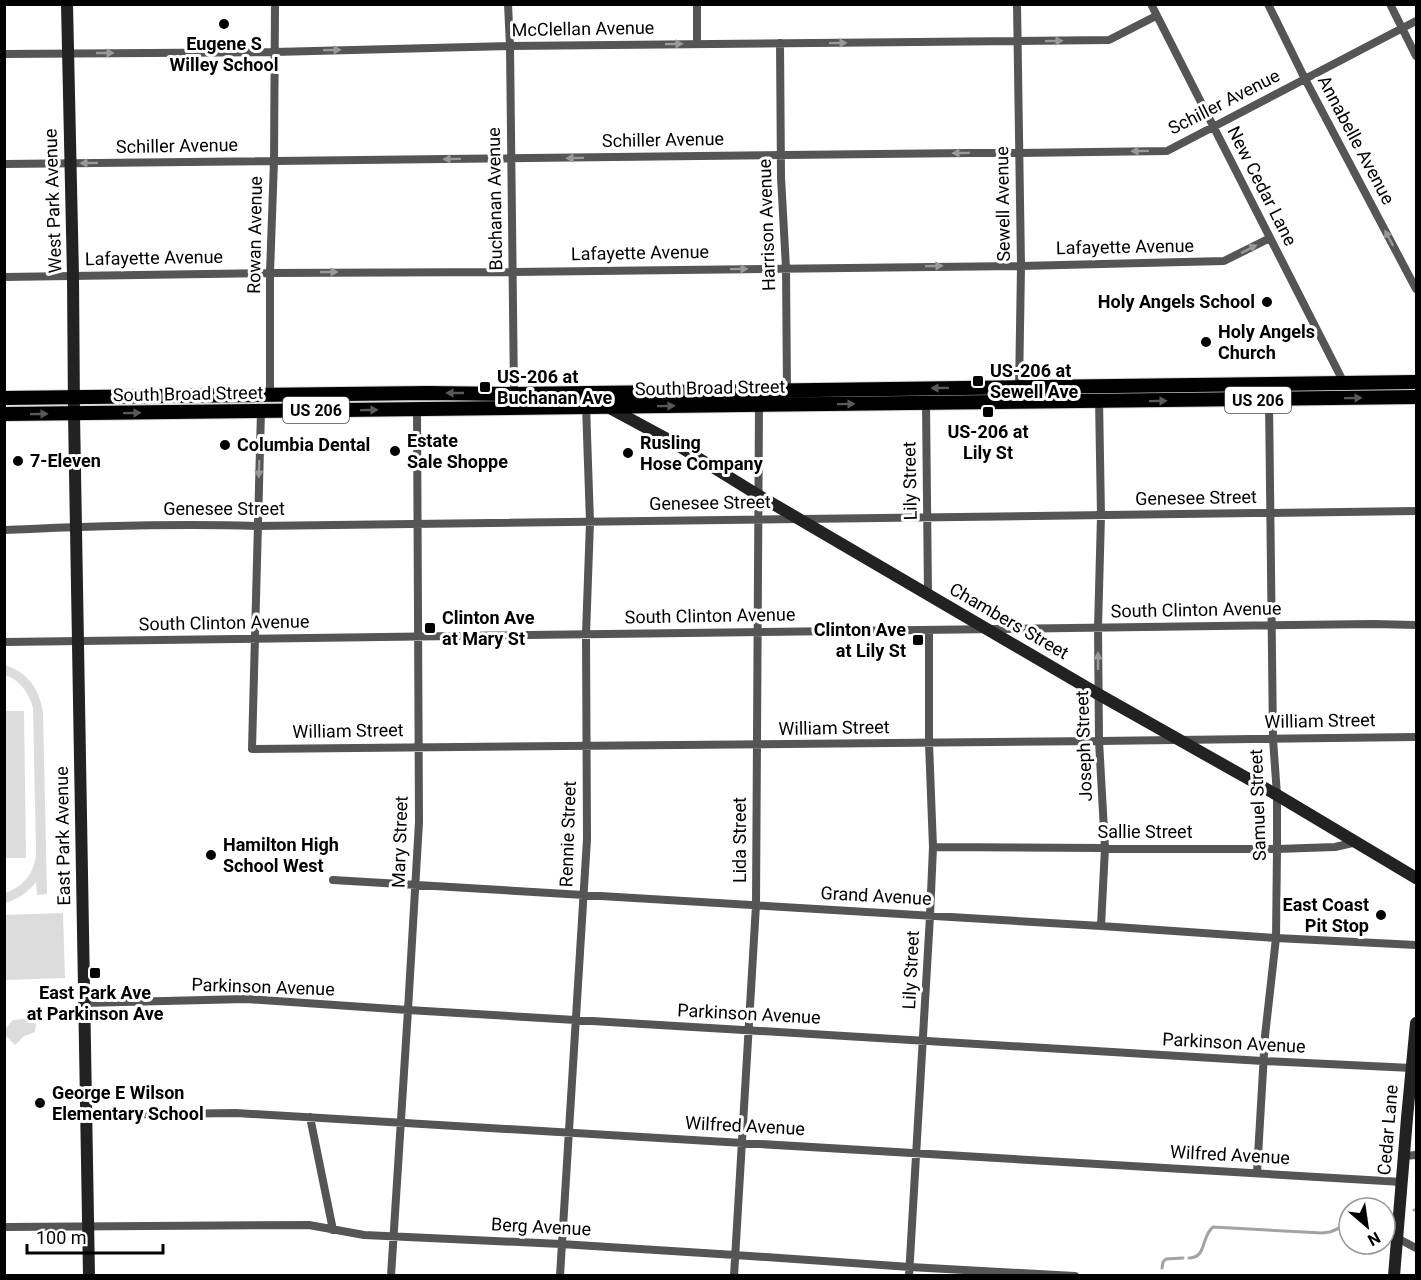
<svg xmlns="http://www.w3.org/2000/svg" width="1421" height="1280" font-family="Roboto,sans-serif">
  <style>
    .green { fill: #dcdcdc }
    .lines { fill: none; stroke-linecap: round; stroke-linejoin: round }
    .stream { stroke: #a3a3a3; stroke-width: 3 }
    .primary-casing { stroke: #dbdbdb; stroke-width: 16 }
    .street { stroke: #555; stroke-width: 8 }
    .secondary { stroke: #222; stroke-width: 12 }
    .primary { stroke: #000; stroke-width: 14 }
    .oneway { fill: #999 }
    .oneway2 { fill: #595959 }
    .poi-dot { fill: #000; stroke: #fff; stroke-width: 2 }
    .labels { text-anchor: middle; stroke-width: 6; stroke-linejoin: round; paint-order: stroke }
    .shield { fill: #fff; stroke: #4c4c4c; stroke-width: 1.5 }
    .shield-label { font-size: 16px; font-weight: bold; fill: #000 }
    .street-label { font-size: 18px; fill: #000; stroke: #fff }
    .poi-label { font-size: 18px; font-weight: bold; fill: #000; stroke: #fff; text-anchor: start }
  </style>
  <rect width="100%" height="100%" fill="#fff"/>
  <path class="green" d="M 5,665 C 28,673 39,688 43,712 L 47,894 L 37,895 L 36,882 C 27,893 18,899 5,903 L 5,893 C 24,887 36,871 36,851 L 33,708 C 29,693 20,680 5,675 Z
    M 5,711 L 24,711 L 26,858 L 5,858 Z
    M 63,913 L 65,978 L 5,980 L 5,915 Z
    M 33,1018 L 36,1024 L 35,1032 L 24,1036 L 15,1045 L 5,1035 L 5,1029 L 13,1020 Z"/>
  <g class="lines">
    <path class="stream" d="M 1414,1210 L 1416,1210
      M 1385,1218 L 1387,1218
      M 1189,1258 C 1207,1258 1201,1236 1213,1227 L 1322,1233 L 1330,1232 L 1349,1224
      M 1162,1268 L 1163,1262 L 1166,1259 L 1183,1258"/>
    <defs>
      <path id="primary" d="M 4,398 L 428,393 L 514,394 L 1416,382
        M 4,414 L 1416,397"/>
    </defs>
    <use href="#primary" class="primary-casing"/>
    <path class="street" d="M 508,4 L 510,46 L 514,394
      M 697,4 L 697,44
      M 1017,4 L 1021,266 L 1019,391
      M 1151,4 L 1344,383
      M 1268,4 L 1305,79 L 1416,289
      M 1390,4 L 1416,56
      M 780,43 L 781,177 L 786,268 L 787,393
      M 4,54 L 274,52 L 510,46 L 1109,40 L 1156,16
      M 4,164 L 970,153 L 1019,153 L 1167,151 L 1416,21
      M 4,277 L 270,273 L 513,272 L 1021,266 L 1224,261 L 1270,238
      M 270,395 L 270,273 L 274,161 L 275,4
      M 1099,398 L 1101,516 L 1098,628 L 1099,741 L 1105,848 L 1101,926
      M 926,404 L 928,594
      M 261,411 L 252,749 L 1099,741 L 1416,737
      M 4,530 C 89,526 173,523 257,526 L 1416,511
      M 4,642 L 1373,624 L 1416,625
      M 933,847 L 1277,849 L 1335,847 L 1357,842
      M 333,880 L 1101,926 L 1276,938 L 1416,945
      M 83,1003 L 246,999 L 408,1010 L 1263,1061 L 1412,1068
      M 85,1115 L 236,1113 L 1402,1182
      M 310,1117 L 333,1230
      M 1404,1156 L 1416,1155
      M 1257,1173 L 1265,1036 L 1276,938 L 1277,849 L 1277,795 L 1273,739 L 1269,400
      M 4,1227 L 309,1225 L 364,1235 L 561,1244 L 735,1255 L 910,1267 L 1075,1276
      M 1397,1238 L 1416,1248
      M 391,1276 L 408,1010 L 419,822 L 417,409
      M 560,1276 L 587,839 L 586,634 L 590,522 L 586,405
      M 734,1276 L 756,905 L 759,405
      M 909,1276 L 930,916 L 933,847 L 929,743 L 929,630"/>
    <path class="secondary" d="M 67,4 L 73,276 L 74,414 L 89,1276
      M 606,406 L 669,440 L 758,495 L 1098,694 L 1277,795 L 1416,878
      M 1394,1276 L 1407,1118 L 1416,1023"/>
    <use href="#primary" class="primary"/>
  </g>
  <defs><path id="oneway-solid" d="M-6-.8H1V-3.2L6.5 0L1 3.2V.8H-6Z" transform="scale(1.5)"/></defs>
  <g class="oneway">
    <use href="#oneway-solid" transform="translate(1054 41) rotate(-1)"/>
    <use href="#oneway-solid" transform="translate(838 43) rotate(-1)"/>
    <use href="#oneway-solid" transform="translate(674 44) rotate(-1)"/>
    <use href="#oneway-solid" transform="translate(332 50) rotate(-1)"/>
    <use href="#oneway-solid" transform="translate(105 53)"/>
    <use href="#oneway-solid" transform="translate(1140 151) rotate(179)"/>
    <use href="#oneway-solid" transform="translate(961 153) rotate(179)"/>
    <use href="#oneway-solid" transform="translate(575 158) rotate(179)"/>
    <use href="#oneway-solid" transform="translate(452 159) rotate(179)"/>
    <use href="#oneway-solid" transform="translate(89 163) rotate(179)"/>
    <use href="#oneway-solid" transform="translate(1389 238) rotate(-118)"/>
    <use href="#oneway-solid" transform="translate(1249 249) rotate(-27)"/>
    <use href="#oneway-solid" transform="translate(934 266) rotate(-1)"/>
    <use href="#oneway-solid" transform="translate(739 269) rotate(-1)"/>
    <use href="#oneway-solid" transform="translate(329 272)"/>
    <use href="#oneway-solid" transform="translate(259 469) rotate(92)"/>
    <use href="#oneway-solid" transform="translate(1098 661) rotate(-90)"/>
  </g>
  <g class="oneway2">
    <use href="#oneway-solid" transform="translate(940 388) rotate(179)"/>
    <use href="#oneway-solid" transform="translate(455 393) rotate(-180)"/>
    <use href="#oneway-solid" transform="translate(1353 398) rotate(-1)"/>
    <use href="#oneway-solid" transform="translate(1158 401) rotate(-1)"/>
    <use href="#oneway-solid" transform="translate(846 404) rotate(-1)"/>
    <use href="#oneway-solid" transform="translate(666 406) rotate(-1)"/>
    <use href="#oneway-solid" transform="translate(369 410) rotate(-1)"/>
    <use href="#oneway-solid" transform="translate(132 413) rotate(-1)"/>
    <use href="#oneway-solid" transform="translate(39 414) rotate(-1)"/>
  </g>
  <g class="poi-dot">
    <circle cx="224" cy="24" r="6"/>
    <circle cx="1267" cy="302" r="6"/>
    <circle cx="1206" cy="342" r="6"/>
    <rect x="972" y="375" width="12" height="12" rx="3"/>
    <rect x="479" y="381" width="12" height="12" rx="3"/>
    <rect x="982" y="406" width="12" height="12" rx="3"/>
    <circle cx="225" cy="445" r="6"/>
    <circle cx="395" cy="451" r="6"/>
    <circle cx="628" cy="453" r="6"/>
    <circle cx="18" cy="461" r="6"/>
    <rect x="424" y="622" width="12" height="12" rx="3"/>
    <rect x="912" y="634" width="12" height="12" rx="3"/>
    <circle cx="211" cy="855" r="6"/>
    <circle cx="1381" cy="915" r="6"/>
    <rect x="89" y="967" width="12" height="12" rx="3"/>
    <circle cx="40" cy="1103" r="6"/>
  </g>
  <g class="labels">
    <g class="shield">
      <rect x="1225" y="387" width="66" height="26" rx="4.5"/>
      <rect x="283" y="397" width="66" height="26" rx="4.5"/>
    </g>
    <g class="shield-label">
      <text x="1258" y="406">US 206</text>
      <text x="316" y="416">US 206</text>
    </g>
    <g class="street-label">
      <text transform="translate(583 29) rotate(-1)" y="6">McClellan Avenue</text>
      <text transform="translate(1224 102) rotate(-27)" y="6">Schiller Avenue</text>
      <text transform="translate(663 140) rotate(-1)" y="6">Schiller Avenue</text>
      <text transform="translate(1356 140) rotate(62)" y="6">Annabelle Avenue</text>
      <text transform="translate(177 146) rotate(-1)" y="6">Schiller Avenue</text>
      <text transform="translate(1262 186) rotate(63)" y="6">New Cedar Lane</text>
      <text transform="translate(495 199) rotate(-91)" y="6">Buchanan Avenue</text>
      <text transform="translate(53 201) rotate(-92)" y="6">West Park Avenue</text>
      <text transform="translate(1003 204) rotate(-91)" y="6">Sewell Avenue</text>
      <text transform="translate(767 225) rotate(-92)" y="6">Harrison Avenue</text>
      <text transform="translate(255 235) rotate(-89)" y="6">Rowan Avenue</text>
      <text transform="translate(1125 247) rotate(-1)" y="6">Lafayette Avenue</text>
      <text transform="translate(640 253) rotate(-1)" y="6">Lafayette Avenue</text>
      <text transform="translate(154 258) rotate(-1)" y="6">Lafayette Avenue</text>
      <text transform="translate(710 388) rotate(-1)" y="6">South Broad Street</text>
      <text transform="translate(188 394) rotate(-1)" y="6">South Broad Street</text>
      <text transform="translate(910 481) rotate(-91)" y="6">Lily Street</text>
      <text transform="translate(1196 498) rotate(-1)" y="6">Genesee Street</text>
      <text transform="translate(710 503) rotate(-1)" y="6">Genesee Street</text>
      <text x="224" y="515">Genesee Street</text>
      <text transform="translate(1196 610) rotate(-1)" y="6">South Clinton Avenue</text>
      <text transform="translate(710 616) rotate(-1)" y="6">South Clinton Avenue</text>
      <text transform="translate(1009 621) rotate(30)" y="6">Chambers Street</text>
      <text transform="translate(224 623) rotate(-1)" y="6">South Clinton Avenue</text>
      <text transform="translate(1320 721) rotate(-1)" y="6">William Street</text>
      <text transform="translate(834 728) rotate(-1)" y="6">William Street</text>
      <text transform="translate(348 731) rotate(-1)" y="6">William Street</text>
      <text transform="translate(1084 746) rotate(-92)" y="6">Joseph Street</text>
      <text transform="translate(1258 805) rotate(-92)" y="6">Samuel Street</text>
      <text x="1145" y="838">Sallie Street</text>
      <text transform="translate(568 834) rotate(-88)" y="6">Rennie Street</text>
      <text transform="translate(63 836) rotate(-91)" y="6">East Park Avenue</text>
      <text transform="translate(740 840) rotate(-90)" y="6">Lida Street</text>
      <text transform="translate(400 842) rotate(-88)" y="6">Mary Street</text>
      <text transform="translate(876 896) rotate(3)" y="6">Grand Avenue</text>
      <text transform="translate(911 970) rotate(-87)" y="6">Lily Street</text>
      <text transform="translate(263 987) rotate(2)" y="6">Parkinson Avenue</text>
      <text transform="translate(749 1014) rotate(3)" y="6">Parkinson Avenue</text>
      <text transform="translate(1234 1043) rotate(3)" y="6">Parkinson Avenue</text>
      <text transform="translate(745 1126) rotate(3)" y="6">Wilfred Avenue</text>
      <text transform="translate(1388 1130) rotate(-85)" y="6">Cedar Lane</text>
      <text transform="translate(1230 1155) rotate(3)" y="6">Wilfred Avenue</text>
      <text transform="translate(541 1227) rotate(3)" y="6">Berg Avenue</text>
    </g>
    <g class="poi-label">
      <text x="224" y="50" text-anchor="middle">Eugene S<tspan x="224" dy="21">Willey School</tspan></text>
      <text x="1255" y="308" text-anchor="end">Holy Angels School</text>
      <text x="1218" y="338">Holy Angels<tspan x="1218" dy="21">Church</tspan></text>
      <text x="990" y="377">US-206 at<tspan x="990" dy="21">Sewell Ave</tspan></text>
      <text x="497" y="383">US-206 at<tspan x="497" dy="21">Buchanan Ave</tspan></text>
      <text x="988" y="438" text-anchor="middle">US-206 at<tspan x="988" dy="21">Lily St</tspan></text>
      <text x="407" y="447">Estate<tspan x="407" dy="21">Sale Shoppe</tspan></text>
      <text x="640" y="449">Rusling<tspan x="640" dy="21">Hose Company</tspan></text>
      <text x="237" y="451">Columbia Dental</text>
      <text x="30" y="467">7-Eleven</text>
      <text x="442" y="624">Clinton Ave<tspan x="442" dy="21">at Mary St</tspan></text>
      <text x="906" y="636" text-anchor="end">Clinton Ave<tspan x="906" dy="21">at Lily St</tspan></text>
      <text x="223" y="851">Hamilton High<tspan x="223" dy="21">School West</tspan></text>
      <text x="1369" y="911" text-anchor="end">East Coast<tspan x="1369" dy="21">Pit Stop</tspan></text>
      <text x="95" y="999" text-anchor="middle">East Park Ave<tspan x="95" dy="21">at Parkinson Ave</tspan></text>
      <text x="52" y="1099">George E Wilson<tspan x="52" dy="21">Elementary School</tspan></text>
    </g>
  </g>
  <rect width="1421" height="1280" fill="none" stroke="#000000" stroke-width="12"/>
  <g transform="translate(1367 1226) rotate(151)"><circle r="28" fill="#ffffff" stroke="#999999" stroke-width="1.5"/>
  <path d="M0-4.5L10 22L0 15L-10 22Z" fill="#000000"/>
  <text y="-9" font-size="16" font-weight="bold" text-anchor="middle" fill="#000000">N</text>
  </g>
  <path d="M27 1244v9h136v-9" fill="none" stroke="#000000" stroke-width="3"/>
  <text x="36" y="1244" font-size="18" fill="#000000" stroke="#ffffff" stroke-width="4.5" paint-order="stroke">100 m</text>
</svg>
